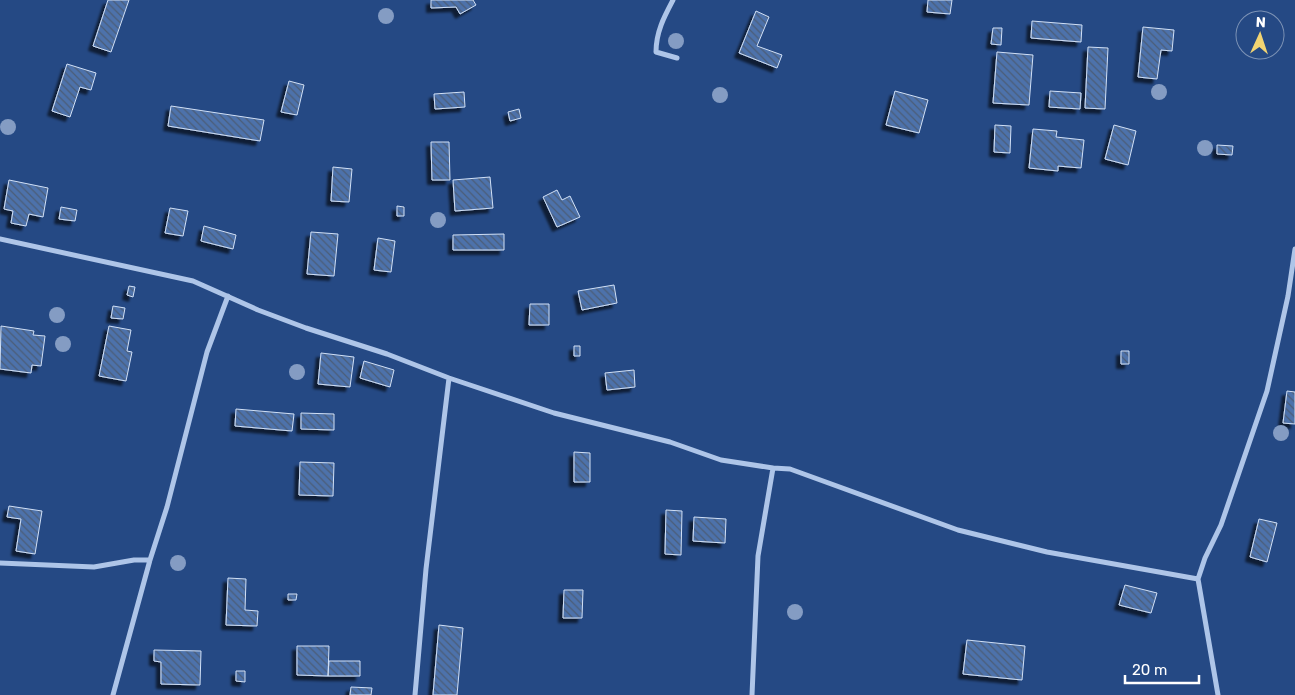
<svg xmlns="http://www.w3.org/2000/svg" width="1295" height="695" font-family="Rubik,sans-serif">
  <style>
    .building { fill: url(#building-back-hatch); stroke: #d1e0f6; filter: url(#shadow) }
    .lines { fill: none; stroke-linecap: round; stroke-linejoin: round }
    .minor { stroke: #aec5e8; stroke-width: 5 }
    .tree { fill: #849cc3 }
  </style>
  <defs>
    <pattern id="building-back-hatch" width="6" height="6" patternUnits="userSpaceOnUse" patternTransform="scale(1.25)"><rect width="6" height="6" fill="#4d72ab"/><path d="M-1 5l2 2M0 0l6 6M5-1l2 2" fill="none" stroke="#4c5d77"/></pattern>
    <filter id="shadow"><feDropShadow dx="-4.5" dy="4.5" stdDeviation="1" flood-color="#0009"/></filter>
  </defs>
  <rect width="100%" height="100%" fill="#254984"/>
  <path class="building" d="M 108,0 L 129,0 L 111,52 L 93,46 Z
    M 431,0 L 473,0 L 476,5 L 460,14 L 456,7 L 431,8 Z
    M 928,0 L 952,0 L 950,14 L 927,12 Z
    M 756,11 L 769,17 L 757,46 L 782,55 L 777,68 L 739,53 Z
    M 1032,21 L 1082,25 L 1081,42 L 1031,38 Z
    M 1143,27 L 1174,30 L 1172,51 L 1161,50 L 1157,79 L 1138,77 Z
    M 993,28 L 1002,28 L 1001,45 L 991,44 Z
    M 1088,47 L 1108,48 L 1105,109 L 1085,108 Z
    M 997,52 L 1033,55 L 1029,105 L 993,103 Z
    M 67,64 L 96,73 L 91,90 L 80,87 L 70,117 L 52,111 Z
    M 289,81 L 304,85 L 297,115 L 281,112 Z
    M 895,91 L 928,100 L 919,133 L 886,125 Z
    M 1050,91 L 1081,93 L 1080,109 L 1049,107 Z
    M 464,92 L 465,107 L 435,109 L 434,94 Z
    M 171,106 L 264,120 L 260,141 L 168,126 Z
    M 519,109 L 521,118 L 510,121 L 508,112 Z
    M 995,125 L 1011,126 L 1010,153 L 994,152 Z
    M 1114,125 L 1136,131 L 1128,165 L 1105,159 Z
    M 1033,129 L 1057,131 L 1056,137 L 1084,140 L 1081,168 L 1058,166 L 1058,171 L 1029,168 Z
    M 431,142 L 449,142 L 450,180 L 432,180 Z
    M 1217,145 L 1233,146 L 1232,155 L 1217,154 Z
    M 333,167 L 352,169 L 349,202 L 331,201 Z
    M 490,177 L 493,208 L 455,211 L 453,180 Z
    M 9,180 L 48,188 L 43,217 L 29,214 L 26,226 L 11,223 L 13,211 L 4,209 Z
    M 557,190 L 562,200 L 570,196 L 580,217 L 557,227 L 543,197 Z
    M 397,206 L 404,207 L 404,216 L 397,216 Z
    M 61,207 L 77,210 L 75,221 L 59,219 Z
    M 170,208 L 188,211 L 183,236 L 165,233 Z
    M 204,226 L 236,235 L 233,249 L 201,241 Z
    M 311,232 L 338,234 L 334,276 L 307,274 Z
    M 504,234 L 504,250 L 453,250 L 453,235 Z
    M 378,238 L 395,241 L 391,272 L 374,270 Z
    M 614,285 L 617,303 L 582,310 L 578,291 Z
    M 129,286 L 135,287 L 133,297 L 127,295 Z
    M 530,304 L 549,304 L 549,325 L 529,325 Z
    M 113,306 L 125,308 L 123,319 L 111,318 Z
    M 1,326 L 34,331 L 33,335 L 45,336 L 41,366 L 32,365 L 31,373 L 0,369 Z
    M 109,326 L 131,330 L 127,351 L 132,352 L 126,381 L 99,376 Z
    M 574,346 L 580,346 L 580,356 L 574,356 Z
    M 1121,351 L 1129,351 L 1129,364 L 1121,364 Z
    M 321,353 L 354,357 L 350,387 L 318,384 Z
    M 364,361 L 394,370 L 390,387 L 360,378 Z
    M 634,370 L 635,387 L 607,390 L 605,373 Z
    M 1287,391 L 1295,392 L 1295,424 L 1283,423 Z
    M 236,409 L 294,414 L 292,431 L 235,426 Z
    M 301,413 L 334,414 L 334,430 L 301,429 Z
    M 574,452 L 590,453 L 590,482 L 574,482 Z
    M 300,462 L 334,463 L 333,496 L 299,495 Z
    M 9,506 L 42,511 L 35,554 L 16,551 L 21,519 L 7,517 Z
    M 666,510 L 682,511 L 681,555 L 665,554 Z
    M 694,517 L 726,519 L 725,543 L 693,541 Z
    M 1259,519 L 1277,523 L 1267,562 L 1250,557 Z
    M 228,578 L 246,579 L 245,610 L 258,611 L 257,626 L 226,625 Z
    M 1125,585 L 1157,593 L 1151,613 L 1119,605 Z
    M 564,590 L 583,590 L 582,618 L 563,618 Z
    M 288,594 L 297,594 L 296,600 L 288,600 Z
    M 439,625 L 463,628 L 457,695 L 433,695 Z
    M 967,640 L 1025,646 L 1022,680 L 963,674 Z
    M 297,646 L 329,646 L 328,676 L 297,675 Z
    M 154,650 L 201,651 L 200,685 L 161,684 L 161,662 L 154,661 Z
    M 329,661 L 360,661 L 360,676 L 328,676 Z
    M 236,671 L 245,671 L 245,682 L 236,681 Z
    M 351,687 L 372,688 L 371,695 L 350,695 Z"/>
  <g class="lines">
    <path class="minor" d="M 673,0 C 664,17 656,32 656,52 L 677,58
      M 0,239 L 193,281 L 258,310 L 306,328 L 387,354 L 449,378 L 554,413 L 670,442 L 721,460 L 773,468 L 790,469 L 958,530 L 1047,552 L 1198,579 L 1218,695
      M 0,563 L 94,567 L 134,560 L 150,560
      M 1198,579 L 1205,558 L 1221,525 L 1267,391 L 1288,296 L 1295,249
      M 113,695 L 150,560 L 167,507 L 207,352 L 228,296
      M 415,695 L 426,569 L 449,378
      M 752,695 L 758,556 L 773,468"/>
  </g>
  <g class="tree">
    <circle cx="386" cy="16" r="8"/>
    <circle cx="676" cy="41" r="8"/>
    <circle cx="1159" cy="92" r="8"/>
    <circle cx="720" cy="95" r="8"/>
    <circle cx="8" cy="127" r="8"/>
    <circle cx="1205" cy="148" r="8"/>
    <circle cx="438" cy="220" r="8"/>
    <circle cx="57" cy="315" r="8"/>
    <circle cx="63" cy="344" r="8"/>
    <circle cx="297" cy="372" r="8"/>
    <circle cx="1281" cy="433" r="8"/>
    <circle cx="178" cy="563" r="8"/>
    <circle cx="795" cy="612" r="8"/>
  </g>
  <g transform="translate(1260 35) rotate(3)"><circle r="24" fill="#254984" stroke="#7c92b5"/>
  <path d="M0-4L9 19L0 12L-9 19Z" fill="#f2d472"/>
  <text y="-8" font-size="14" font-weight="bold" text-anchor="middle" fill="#ffffff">N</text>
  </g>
  <path d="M1125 675v8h74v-8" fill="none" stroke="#ffffff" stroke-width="2.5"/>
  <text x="1132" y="675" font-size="15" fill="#ffffff" stroke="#254984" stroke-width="4" paint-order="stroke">20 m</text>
</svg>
